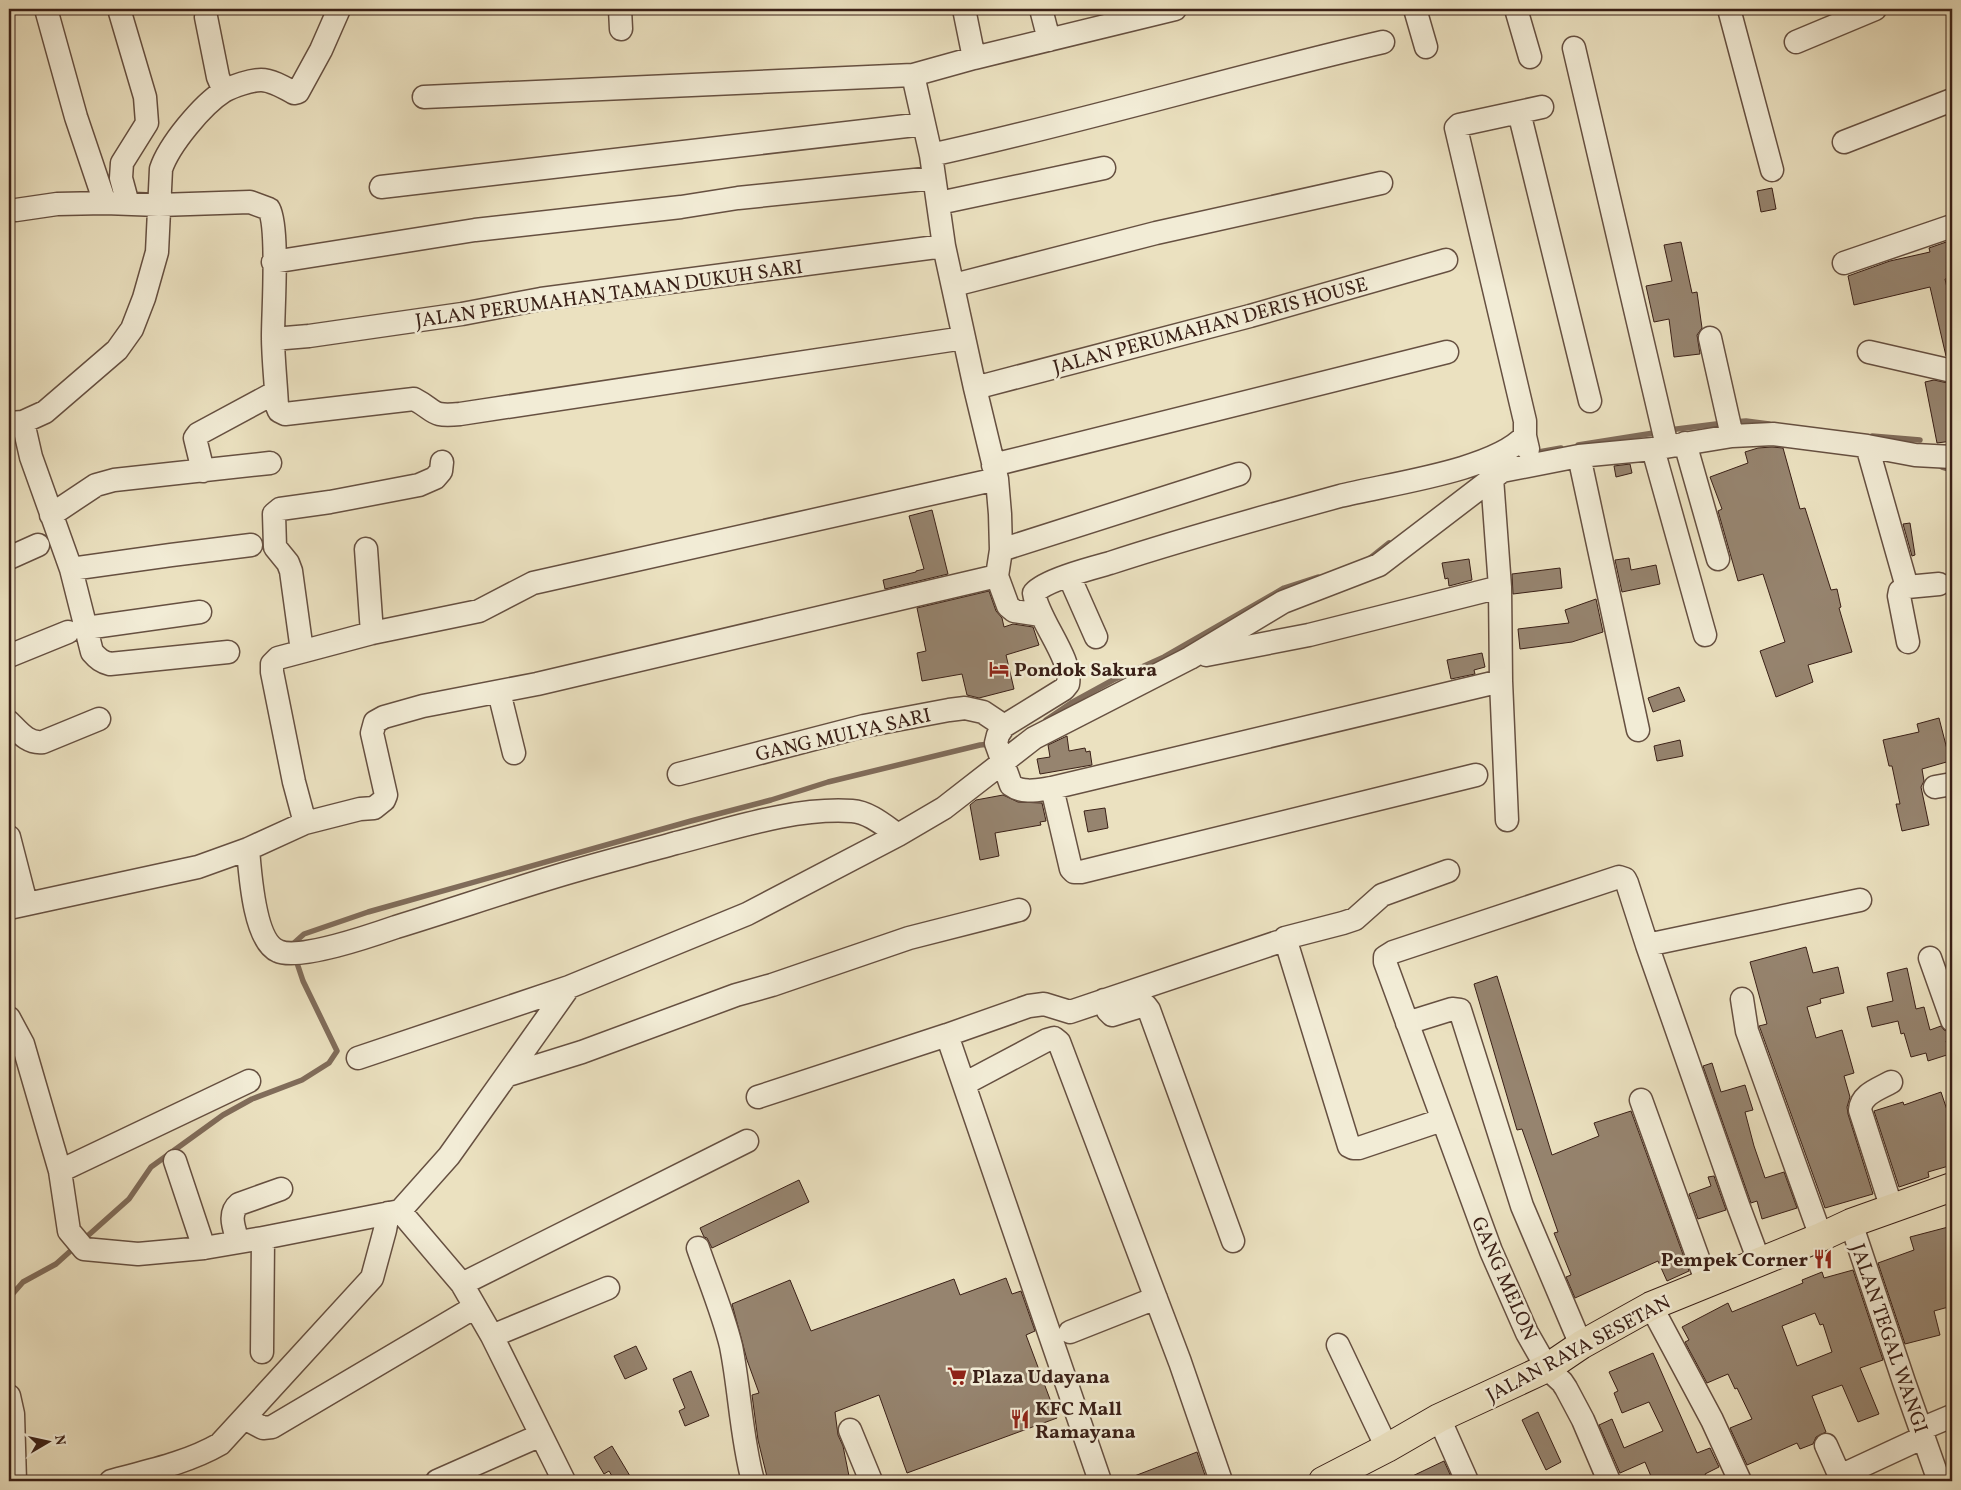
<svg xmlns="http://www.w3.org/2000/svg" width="1961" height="1490" font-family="Vollkorn,serif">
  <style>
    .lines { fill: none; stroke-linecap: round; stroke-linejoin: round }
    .stream { stroke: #806c5a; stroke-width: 5.5 }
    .building { fill: #96846f; stroke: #3a2017; fill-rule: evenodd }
    .minor-casing { stroke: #665041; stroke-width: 25 }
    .major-casing { stroke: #3a2017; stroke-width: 30 }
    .minor { stroke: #f2ecd6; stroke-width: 22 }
    .major { stroke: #ebe1c0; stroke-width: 28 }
    .labels { text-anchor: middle; stroke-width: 5; stroke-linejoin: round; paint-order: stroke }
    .street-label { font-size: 20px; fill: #3a2017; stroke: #f2ecd6 }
    .poi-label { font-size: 20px; font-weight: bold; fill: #3a2017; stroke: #f2ecd6; text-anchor: start }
  </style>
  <rect width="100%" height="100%" fill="#ebe1c0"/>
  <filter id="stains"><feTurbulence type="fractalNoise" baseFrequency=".004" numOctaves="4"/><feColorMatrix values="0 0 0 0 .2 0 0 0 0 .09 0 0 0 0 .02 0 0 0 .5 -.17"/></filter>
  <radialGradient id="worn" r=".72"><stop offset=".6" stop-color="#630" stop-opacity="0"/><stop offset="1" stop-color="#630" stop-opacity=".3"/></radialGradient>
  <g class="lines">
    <path class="stream" d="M 1733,422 L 1746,421 L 1769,424
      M 1669,430 L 1724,423
      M 1872,436 L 1920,440
      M 1578,445 L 1660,432
      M 1533,453 L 1561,448
      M 1942,467 L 1952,470
      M 1369,559 L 1389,543
      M 1046,720 L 1071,703 L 1113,680 L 1164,657 L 1284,588 L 1318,577
      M 295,948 L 294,943 L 304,934 L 368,912 L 691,821 L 771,800 L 828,782 L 980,745 L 991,744
      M 83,1240 L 129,1199 L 151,1167 L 223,1115 L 252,1099 L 302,1080 L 329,1063 L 337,1051 L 303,981 L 295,957
      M 9,1298 L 23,1282 L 56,1264 L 76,1246"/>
  </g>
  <path class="building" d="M 1772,188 L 1776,209 L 1761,212 L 1757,191 Z
    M 1952,240 L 1952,278 L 1945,279 L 1952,310 L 1952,357 L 1946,356 L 1930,287 L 1854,305 L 1848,276 L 1890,261 L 1930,252 L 1929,248 Z
    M 1681,242 L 1692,293 L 1697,292 L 1702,328 L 1697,335 L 1700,354 L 1674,357 L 1669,319 L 1654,322 L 1646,286 L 1672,281 L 1664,245 Z
    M 1934,380 L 1952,384 L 1952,441 L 1937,443 L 1925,382 Z
    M 1772,447 L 1783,448 L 1800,509 L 1805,508 L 1831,590 L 1837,589 L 1841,607 L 1839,608 L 1852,652 L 1808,665 L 1813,682 L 1776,697 L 1760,651 L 1785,642 L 1763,574 L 1738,581 L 1718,511 L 1722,509 L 1710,477 L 1748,463 L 1745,452 L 1758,448 Z
    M 1630,464 L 1632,473 L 1616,477 L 1614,466 Z
    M 932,510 L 948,574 L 885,589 L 883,580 L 916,572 L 916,571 L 924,569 L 909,516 Z
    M 1910,523 L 1915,555 L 1912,556 L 1903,524 Z
    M 1629,558 L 1631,570 L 1656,565 L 1660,584 L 1622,592 L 1615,560 Z
    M 1469,559 L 1472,580 L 1449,586 L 1448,578 L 1445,579 L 1442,563 Z
    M 1560,568 L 1562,588 L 1513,594 L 1512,574 Z
    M 989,591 L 996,611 L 1002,618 L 1004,627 L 1013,624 L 1033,627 L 1039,645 L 1006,655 L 1014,689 L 979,698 L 967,695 L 962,674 L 922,681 L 917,653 L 926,651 L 917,608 Z
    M 1596,599 L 1603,632 L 1572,642 L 1520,649 L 1518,629 L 1569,623 L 1565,610 Z
    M 1482,653 L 1485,667 L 1474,670 L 1475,674 L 1451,679 L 1447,660 Z
    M 1679,687 L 1685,701 L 1653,712 L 1648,698 Z
    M 1939,718 L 1950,761 L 1922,769 L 1924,781 L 1921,787 L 1929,825 L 1902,831 L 1896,804 L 1900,804 L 1892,766 L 1889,766 L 1883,740 L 1919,732 L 1917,724 Z
    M 1067,736 L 1069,751 L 1085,748 L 1086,752 L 1090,751 L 1092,765 L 1040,774 L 1037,759 L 1050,757 L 1048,745 Z
    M 1680,740 L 1683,756 L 1657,761 L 1654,746 Z
    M 1003,795 L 1018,802 L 1042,803 L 1046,821 L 1040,822 L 1041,825 L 995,833 L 999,856 L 980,860 L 970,805 L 976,800 Z
    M 1105,808 L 1108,828 L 1088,832 L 1084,811 Z
    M 1806,947 L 1813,973 L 1838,967 L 1844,993 L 1820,999 L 1821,1003 L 1807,1007 L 1816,1038 L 1842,1030 L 1854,1073 L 1844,1076 L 1850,1097 L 1847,1107 L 1848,1114 L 1873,1194 L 1825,1208 L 1760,1028 L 1759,1026 L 1767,1024 L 1750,962 Z
    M 1907,968 L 1916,1009 L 1924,1007 L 1930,1030 L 1941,1026 L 1944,1030 L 1952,1033 L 1952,1039 L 1946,1041 L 1950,1054 L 1928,1061 L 1926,1053 L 1911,1057 L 1904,1033 L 1901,1034 L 1898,1021 L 1872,1027 L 1867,1007 L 1893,1001 L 1887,973 Z
    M 1497,976 L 1552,1155 L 1599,1136 L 1594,1123 L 1631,1111 L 1689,1271 L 1667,1281 L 1658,1261 L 1575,1298 L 1566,1277 L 1571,1275 L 1554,1233 L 1558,1232 L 1522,1129 L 1517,1130 L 1474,984 Z
    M 1712,1063 L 1721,1092 L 1745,1085 L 1753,1110 L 1745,1112 L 1754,1146 L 1765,1178 L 1784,1172 L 1797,1208 L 1762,1219 L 1757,1201 L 1751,1203 L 1703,1066 Z
    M 1941,1092 L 1948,1113 L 1952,1111 L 1952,1165 L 1928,1172 L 1929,1177 L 1899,1187 L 1874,1111 L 1903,1102 L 1904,1105 Z
    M 1714,1176 L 1726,1210 L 1698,1219 L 1689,1194 L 1711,1186 L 1708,1177 Z
    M 799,1180 L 809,1202 L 712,1248 L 707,1238 L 704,1237 L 700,1228 Z
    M 1952,1226 L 1952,1306 L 1934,1311 L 1940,1335 L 1905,1344 L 1878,1263 L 1914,1250 L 1910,1237 Z
    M 1853,1270 L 1883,1360 L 1860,1368 L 1879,1414 L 1858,1422 L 1842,1385 L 1812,1396 L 1826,1432 L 1816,1437 L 1813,1444 L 1800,1449 L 1797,1443 L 1747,1465 L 1730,1428 L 1752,1419 L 1737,1388 L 1735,1389 L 1728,1374 L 1707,1383 L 1685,1342 L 1689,1340 L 1682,1327 L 1728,1303 L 1732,1312 L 1803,1283 L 1802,1280 L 1822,1272 L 1824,1278 ZM 1815,1313 L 1820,1325 L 1823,1324 L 1832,1352 L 1797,1366 L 1782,1326 Z
    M 1006,1278 L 1012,1294 L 1021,1291 L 1035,1331 L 1026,1335 L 1057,1418 L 907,1473 L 879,1395 L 835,1412 L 838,1435 L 843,1446 L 850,1481 L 768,1481 L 758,1440 L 752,1395 L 759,1393 L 747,1360 L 732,1304 L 790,1280 L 811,1331 L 954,1279 L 960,1295 Z
    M 636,1346 L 647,1369 L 625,1379 L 614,1356 Z
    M 1653,1353 L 1697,1453 L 1710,1448 L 1719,1467 L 1705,1474 L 1708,1481 L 1653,1481 L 1645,1462 L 1620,1473 L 1599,1425 L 1612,1419 L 1624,1448 L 1663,1431 L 1649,1402 L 1622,1413 L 1614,1393 L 1618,1391 L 1609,1372 Z
    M 691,1371 L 709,1416 L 685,1426 L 679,1411 L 685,1408 L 673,1379 Z
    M 1538,1412 L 1561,1462 L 1546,1470 L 1522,1420 Z
    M 612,1446 L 633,1481 L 615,1481 L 609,1471 L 604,1474 L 594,1457 Z
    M 1197,1452 L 1207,1481 L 1124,1481 L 1124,1480 Z
    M 1444,1461 L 1453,1481 L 1402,1481 Z"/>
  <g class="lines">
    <defs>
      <path id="minor" d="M 46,9 L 76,117 L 105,203
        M 119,9 L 145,97 L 147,123 L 122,163 L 121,178 L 128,204
        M 620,9 L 621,29
        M 964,9 L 974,58
        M 1041,9 L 1049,40
        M 1415,9 L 1426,47
        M 1516,9 L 1530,57
        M 1729,9 L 1772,170
        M 206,17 L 218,77 L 224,91
        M 1796,42 L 1875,9
        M 1574,48 L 1667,446
        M 913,75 L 931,155 L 944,246 L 975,388 L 997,479 L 1000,514 L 1001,550 L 997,576 L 1008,606 L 1014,611 L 1041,615
        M 424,97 L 913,75 L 974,58 L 1175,9
        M 1519,112 L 1590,401
        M 1844,142 L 1952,100
        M 931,155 C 1083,122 1232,77 1383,42
        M 381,187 L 924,124
        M 939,203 L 1104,168
        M 16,210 L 57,204 L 105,203 L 159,205 L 250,202 L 269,209 C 279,228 273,309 273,336 C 273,359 276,383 277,406 L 279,411 L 285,414 L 414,399 C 437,411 430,417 460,414 L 964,338
        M 273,262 L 475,230 L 681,207 L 738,198 L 934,178
        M 1844,263 L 1952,226
        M 954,285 L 1156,233 L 1381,183
        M 1710,338 L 1732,436
        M 273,339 L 309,336 L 462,314 L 541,299 L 944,246
        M 1869,352 L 1952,371
        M 975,388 L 1250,316 L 1446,260
        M 23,422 L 31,457 L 71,569 L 92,652 C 98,659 102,662 110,664 L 228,652
        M 9,423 L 23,422 L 45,412 L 117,350 L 132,329 L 144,298 L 157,252 L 161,169 C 169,145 202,105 224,91 C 233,86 251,80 261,80 C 272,80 285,88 294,93 L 298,92 L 321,50 L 339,9
        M 1685,443 L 1718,559
        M 1867,446 L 1907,587
        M 1528,449 L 1525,436 L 1525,421 L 1456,128 L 1459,125 L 1542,107
        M 1653,449 L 1705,635
        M 1579,456 L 1638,730
        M 993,465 L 1447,352
        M 203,471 L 195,438 L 198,434 L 276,392
        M 1492,478 L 1500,587 L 1501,681 L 1507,820
        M 51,515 L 96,485 L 114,480 L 270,463
        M 366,549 L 372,633
        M 1001,550 L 1239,474
        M 9,558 L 38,545
        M 71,569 L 171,555 L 251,545
        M 1069,576 L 1096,637
        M 86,628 L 200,612
        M 1908,642 L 1899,596 L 1900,591 L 1907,587 L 1939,584
        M 302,651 L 291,571 L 288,563 L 275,547 L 274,514 L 280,509 L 330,502 L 419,485 L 435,478 L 441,471 L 442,462
        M 1206,655 L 1309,635 L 1500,587
        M 9,656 L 68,632
        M 1501,681 L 1052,788 C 1038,790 1023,794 1011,785 L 996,743 L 998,735 L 1004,726 L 1064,689 L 1068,684 C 1073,659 1038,620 1034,593 C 1045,580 1092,568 1110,563 C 1186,538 1263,517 1340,496 C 1387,484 1493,471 1525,436
        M 499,692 L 514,753
        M 9,722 C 19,732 28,744 43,742 L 99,719
        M 679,774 L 864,726 L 949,710 L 965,708 L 983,712 L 1004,726
        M 1935,787 L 1952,784
        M 1052,788 L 1071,869 L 1074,872 L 1081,872 L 1476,775
        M 305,823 L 294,782 L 272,672 L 272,664 L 278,658 L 372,633 L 479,611 L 533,583 L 997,479
        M 9,837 L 26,903
        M 248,849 C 250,872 254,941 278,951 C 298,961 373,935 396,927 C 445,912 495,895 544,880 C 588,866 633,855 676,843 C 731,829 795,807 852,811 C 869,812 885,826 898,835
        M 9,908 L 198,867 L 248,849 L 305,823 L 360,809 L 374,808 L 384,800 L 386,795 L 372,733 L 375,722 L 384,717 L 423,706 L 537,684 L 997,576
        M 1647,945 L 1738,1205 L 1759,1261
        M 1930,958 L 1952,1020
        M 1742,999 L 1747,1031 L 1821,1237
        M 1104,1000 L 1108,1011 L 1112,1015 L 1141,1006 L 1146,1006 L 1149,1010 L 1233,1241
        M 9,1018 L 23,1044 L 60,1171 L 69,1231 L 84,1249 L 138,1254 L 204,1248 L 263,1238 L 400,1211 L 449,1156 L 569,987
        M 1407,1023 L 1452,1009 L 1460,1010 L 1522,1206 L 1581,1345
        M 947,1035 L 1100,1481
        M 358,1058 L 569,987 L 747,914 L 898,835 L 944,808 L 1034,738 L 1190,658 L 1283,602 L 1379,565 L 1502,471 L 1579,456 L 1653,449 L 1732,436 L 1773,434 L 1867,446 L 1915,455 L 1952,457
        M 508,1075 L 582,1052 L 736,995 L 772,985 L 909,938 L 1019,910
        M 1891,1082 C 1879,1089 1861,1094 1860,1110 L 1892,1209
        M 964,1084 L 1047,1040 L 1054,1038 L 1059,1042 L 1180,1362 L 1221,1481
        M 758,1097 L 947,1035 L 1029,1006 L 1044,1004 L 1070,1012 L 1278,942
        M 1641,1100 L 1707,1283
        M 1442,1120 L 1359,1148 L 1353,1148 L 1349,1146 L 1285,938 L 1343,923 L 1355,919 L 1382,895 L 1448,871
        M 175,1161 L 204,1248
        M 60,1171 L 249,1081
        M 400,1211 L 462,1284 L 492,1336 L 564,1481
        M 1851,1223 L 1904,1382 L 1939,1481
        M 238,1242 C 235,1230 227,1214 239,1204 L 281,1189
        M 698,1248 C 709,1280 723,1313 731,1346 C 740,1391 741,1437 753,1481
        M 462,1284 L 747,1141
        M 1651,1306 L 1712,1420 L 1740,1481
        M 1070,1332 L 1156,1298
        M 492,1336 L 608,1288
        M 1338,1345 L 1387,1448
        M 262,1352 L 263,1238
        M 9,1396 L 13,1414 L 15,1481
        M 244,1418 L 263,1428 L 272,1427 L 475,1307
        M 1439,1418 L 1467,1481
        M 1921,1429 L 1952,1416
        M 850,1430 L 871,1481
        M 1826,1445 L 1842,1481
        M 1840,1476 L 1924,1437
        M 111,1481 C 148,1471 187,1463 220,1444 L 372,1278 L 385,1230 L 388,1213
        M 437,1481 L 541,1435
        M 1609,1481 L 1583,1420 L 1566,1388 L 1562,1382 L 1547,1368 L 1527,1333 L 1491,1251 L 1385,962 L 1385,957 L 1393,952 L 1619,877 L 1625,879 L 1627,883 L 1647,945 L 1860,900"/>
      <path id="major" d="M 1323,1481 L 1387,1448 L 1439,1418 L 1547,1368 L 1581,1345 L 1651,1306 L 1821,1237 L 1851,1223 L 1952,1187"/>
    </defs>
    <use href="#minor" class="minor-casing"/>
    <use href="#major" class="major-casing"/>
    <use href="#minor" class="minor"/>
    <use href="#major" class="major"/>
  </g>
  <defs>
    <symbol id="hotel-bare" viewBox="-9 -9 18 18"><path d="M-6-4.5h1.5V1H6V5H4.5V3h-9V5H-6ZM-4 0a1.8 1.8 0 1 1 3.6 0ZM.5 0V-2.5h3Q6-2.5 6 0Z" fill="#8f2418" stroke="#f2ecd6" stroke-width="2.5" paint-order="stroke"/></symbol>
    <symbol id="restaurant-bare" viewBox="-9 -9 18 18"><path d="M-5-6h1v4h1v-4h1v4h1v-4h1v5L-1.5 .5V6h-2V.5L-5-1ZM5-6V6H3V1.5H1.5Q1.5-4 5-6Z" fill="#8f2418" stroke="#f2ecd6" stroke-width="2.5" paint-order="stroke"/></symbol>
    <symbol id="supermarket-bare" viewBox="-9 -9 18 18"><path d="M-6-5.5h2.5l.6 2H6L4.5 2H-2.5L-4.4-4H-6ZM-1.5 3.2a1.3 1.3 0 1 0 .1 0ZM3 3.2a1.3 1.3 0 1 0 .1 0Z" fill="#8f2418" stroke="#f2ecd6" stroke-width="2.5" paint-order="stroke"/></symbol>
  </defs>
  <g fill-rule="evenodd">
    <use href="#hotel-bare" x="985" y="655" width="28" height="28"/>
    <use href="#restaurant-bare" x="1809" y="1245" width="28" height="28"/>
    <use href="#supermarket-bare" x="943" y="1362" width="28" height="28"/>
    <use href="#restaurant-bare" x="1006" y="1405" width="28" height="28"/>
  </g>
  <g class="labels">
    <g class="street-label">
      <text transform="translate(609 293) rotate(-8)" y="7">JALAN PERUMAHAN TAMAN DUKUH SARI</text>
      <text transform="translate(1210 325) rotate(-15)" y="7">JALAN PERUMAHAN DERIS HOUSE</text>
      <text transform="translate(843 734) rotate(-13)" y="7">GANG MULYA SARI</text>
      <text transform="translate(1505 1278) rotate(66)" y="7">GANG MELON</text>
      <text transform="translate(1890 1338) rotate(71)" y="7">JALAN TEGAL WANGI</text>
      <text transform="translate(1578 1348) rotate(-28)" y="7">JALAN RAYA SESETAN</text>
    </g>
    <g class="poi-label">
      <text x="1014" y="676">Pondok Sakura</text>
      <text x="1808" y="1266" text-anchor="end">Pempek Corner</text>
      <text x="972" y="1383">Plaza Udayana</text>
      <text x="1035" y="1415">KFC Mall<tspan x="1035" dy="23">Ramayana</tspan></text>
    </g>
  </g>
  <rect width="1961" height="1490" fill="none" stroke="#ebe1c0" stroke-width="30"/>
  <rect x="10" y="10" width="1941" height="1470" fill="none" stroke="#3a2017" stroke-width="2.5"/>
  <rect x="15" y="15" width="1931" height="1460" fill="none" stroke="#3a2017"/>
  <g transform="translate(48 1442) rotate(81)" stroke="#f2ecd6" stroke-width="4" paint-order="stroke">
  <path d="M0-4L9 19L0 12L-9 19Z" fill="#3a2017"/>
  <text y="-8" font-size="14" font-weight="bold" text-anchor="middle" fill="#3a2017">N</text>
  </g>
  <rect width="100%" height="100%" filter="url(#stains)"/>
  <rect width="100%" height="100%" fill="url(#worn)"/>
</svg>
